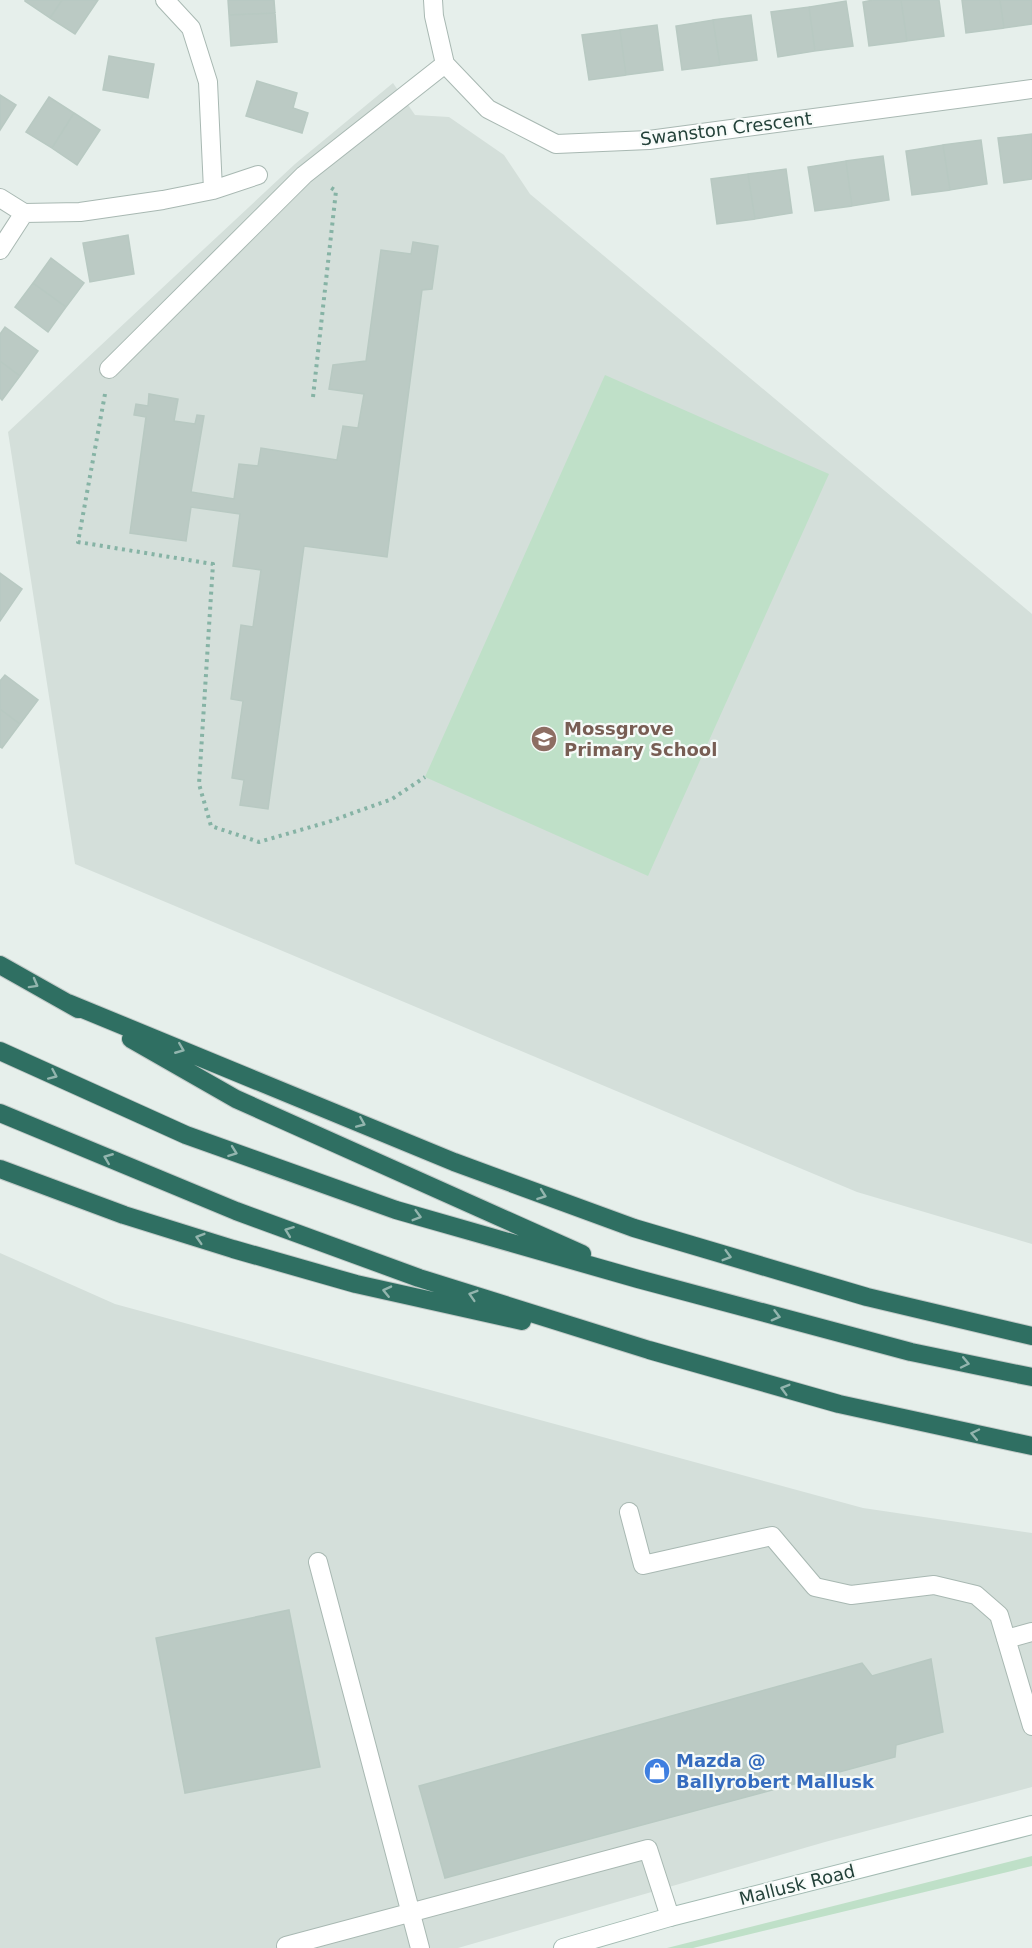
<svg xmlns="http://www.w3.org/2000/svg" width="1032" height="1948" font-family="'DejaVu Sans',sans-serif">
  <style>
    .built { fill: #d4dfda }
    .green { fill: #bfe0c8 }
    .building { fill: #bbcac4; stroke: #b8c9c2; stroke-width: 1.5 }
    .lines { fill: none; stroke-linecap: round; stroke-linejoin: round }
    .service-casing { stroke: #a8b8b2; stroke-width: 20 }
    .minor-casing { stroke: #a8b8b2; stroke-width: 20 }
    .secondary-casing { stroke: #a4bbb3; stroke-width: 20 }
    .motorway-casing { stroke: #c2cac8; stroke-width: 20 }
    .path { stroke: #86b3a5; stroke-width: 4; stroke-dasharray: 3 4.5; stroke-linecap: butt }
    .service { stroke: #fff; stroke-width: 18 }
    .minor { stroke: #fff; stroke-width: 18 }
    .secondary { stroke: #fff; stroke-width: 18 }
    .motorway { stroke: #2f6f62; stroke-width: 18 }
    .oneway { stroke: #93b5ae }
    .labels { text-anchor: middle; stroke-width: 4.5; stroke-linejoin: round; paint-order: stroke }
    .street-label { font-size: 18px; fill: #24423a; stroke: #f7fbf9 }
    .education-label { font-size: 18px; font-weight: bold; fill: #785e54; stroke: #f7fbf9; text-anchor: start }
    .shop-label { font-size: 18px; font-weight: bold; fill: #366cbe; stroke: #f7fbf9; text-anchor: start }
  </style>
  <rect width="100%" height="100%" fill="#e6efeb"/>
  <path class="built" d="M 393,83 L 415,115 L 449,117 L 504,155 L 530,194 L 1032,614 L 1032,1244 L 857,1192 L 75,864 L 8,432 L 295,164 Z
    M 0,1253 L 115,1304 L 863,1508 L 1032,1533 L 1032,1787 L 825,1842 L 458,1948 L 0,1948 Z"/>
  <path class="green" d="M 605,375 L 829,474 L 648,876 L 425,777 Z
    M 1032,1856 L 1032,1866 L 693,1948 L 667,1948 Z"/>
  <path class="building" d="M 25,0 L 62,0 L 50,18 L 25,1 Z
    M 62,0 L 98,0 L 75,34 L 50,18 Z
    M 228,0 L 274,0 L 275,13 L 229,15 Z
    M 873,0 L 901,0 L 907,41 L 869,46 L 863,2 Z
    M 901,0 L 939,0 L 944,36 L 907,41 Z
    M 962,0 L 1000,0 L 1004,28 L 966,33 Z
    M 1000,0 L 1032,0 L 1032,24 L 1004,28 Z
    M 846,1 L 853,46 L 815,51 L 809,7 Z
    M 809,7 L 815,51 L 778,57 L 771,12 Z
    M 275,13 L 277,42 L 231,46 L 229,15 Z
    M 751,15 L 757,60 L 720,65 L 713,20 Z
    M 713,20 L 720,65 L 682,70 L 676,26 Z
    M 657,25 L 663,70 L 626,75 L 620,30 Z
    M 620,30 L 626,75 L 589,80 L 582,35 Z
    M 109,56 L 154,64 L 148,98 L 103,90 Z
    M 257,81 L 297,93 L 293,108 L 308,113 L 302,133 L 246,116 Z
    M 0,95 L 16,105 L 0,130 Z
    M 49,97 L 74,113 L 52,148 L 26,132 Z
    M 74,113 L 100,130 L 77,165 L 52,148 Z
    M 1032,134 L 1032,179 L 1004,183 L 998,138 Z
    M 981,140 L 987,184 L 950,190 L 943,145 Z
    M 943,145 L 950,190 L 912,195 L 906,151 Z
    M 883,156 L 889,200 L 852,206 L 846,161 Z
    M 846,161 L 852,206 L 815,211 L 808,167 Z
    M 786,169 L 792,213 L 755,219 L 748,174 Z
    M 748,174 L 755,219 L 717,224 L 711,179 Z
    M 128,235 L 134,274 L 90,282 L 83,243 Z
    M 413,242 L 438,246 L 432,289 L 422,290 L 387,557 L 304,546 L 268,809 L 240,805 L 244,780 L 232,778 L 243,701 L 231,699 L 241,625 L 253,627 L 261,570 L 233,566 L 240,514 L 191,507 L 186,541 L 130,533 L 146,417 L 134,415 L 136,404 L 148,406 L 149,394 L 178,399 L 174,421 L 195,424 L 197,415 L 204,416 L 191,492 L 234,499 L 239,464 L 258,466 L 261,448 L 337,460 L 343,426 L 358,428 L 364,394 L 329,389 L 333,365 L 366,361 L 381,250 L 411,254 Z
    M 51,258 L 84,283 L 66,307 L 33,283 Z
    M 33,283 L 66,307 L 48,332 L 15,307 Z
    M 5,327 L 38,351 L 20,376 L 0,361 L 0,334 Z
    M 0,361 L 20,376 L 2,400 L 0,398 Z
    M 0,573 L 22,589 L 0,621 Z
    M 5,675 L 38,700 L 20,724 L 0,709 L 0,681 Z
    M 0,709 L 20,724 L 2,748 L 0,747 Z
    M 289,1610 L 320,1767 L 185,1793 L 156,1638 Z
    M 931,1659 L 943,1732 L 896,1745 L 895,1757 L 445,1878 L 419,1786 L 862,1663 L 872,1676 Z"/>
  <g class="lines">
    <defs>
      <path id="service" d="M 109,369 L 304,175 L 445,64
        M 629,1512 L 643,1565 L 772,1536 L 815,1587 L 851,1595 L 934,1585 L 976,1595 L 999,1615 L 1032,1726
        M 318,1562 L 420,1948
        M 1006,1639 L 1032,1632
        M 286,1946 L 648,1849 L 670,1917"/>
      <path id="minor" d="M 165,0 L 191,28 L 208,82 L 213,190
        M 433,0 L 434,16 L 445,64 L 488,109 L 556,144 L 649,140 L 1032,89
        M 0,198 L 24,213 L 80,212 L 163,200 L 213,190 L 258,175
        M 0,250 L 24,213"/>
      <path id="secondary" d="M 563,1948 L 670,1917 L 1032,1825"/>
      <path id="motorway" d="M 0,965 L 78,1009
        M 68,1003 L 454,1162 L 634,1228 L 867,1297 L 1032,1336
        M 131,1039 L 236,1099 L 582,1254
        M 0,1051 L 186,1135 L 396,1210 L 638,1279 L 911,1352 L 1032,1377
        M 0,1113 L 236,1211 L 419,1278 L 649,1350 L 839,1404 L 1032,1446
        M 0,1169 L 124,1215 L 233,1249 L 356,1284 L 522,1321"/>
    </defs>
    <use href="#service" class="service-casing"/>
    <use href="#minor" class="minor-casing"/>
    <use href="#secondary" class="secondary-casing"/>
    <use href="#motorway" class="motorway-casing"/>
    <path class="path" d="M 105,394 L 78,542 L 213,564 L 199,784 L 211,826 L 259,842 L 328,822 L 392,799 L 425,777
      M 313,397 L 336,191 L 330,187"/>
    <use href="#service" class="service"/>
    <use href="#minor" class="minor"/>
    <use href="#secondary" class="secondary"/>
    <use href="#motorway" class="motorway"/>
  </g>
  <defs><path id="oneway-chevron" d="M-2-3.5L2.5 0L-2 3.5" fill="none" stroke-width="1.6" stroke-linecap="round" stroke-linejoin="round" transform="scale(1.5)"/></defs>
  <g class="oneway">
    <use href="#oneway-chevron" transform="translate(34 984) rotate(29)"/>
    <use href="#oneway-chevron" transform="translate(180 1049) rotate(22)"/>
    <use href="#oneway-chevron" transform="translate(53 1075) rotate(24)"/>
    <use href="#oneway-chevron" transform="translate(361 1123) rotate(23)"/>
    <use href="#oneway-chevron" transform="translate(233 1152) rotate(20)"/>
    <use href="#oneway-chevron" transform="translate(108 1158) rotate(-158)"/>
    <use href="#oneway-chevron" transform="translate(542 1195) rotate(20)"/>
    <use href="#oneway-chevron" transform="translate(417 1216) rotate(16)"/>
    <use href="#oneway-chevron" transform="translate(289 1231) rotate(-159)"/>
    <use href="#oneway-chevron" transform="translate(200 1238) rotate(-163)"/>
    <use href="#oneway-chevron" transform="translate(727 1256) rotate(16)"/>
    <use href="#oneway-chevron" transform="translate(387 1291) rotate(-167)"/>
    <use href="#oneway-chevron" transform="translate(473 1295) rotate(-163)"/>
    <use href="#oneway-chevron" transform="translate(776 1316) rotate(15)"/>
    <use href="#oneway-chevron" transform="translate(965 1363) rotate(12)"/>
    <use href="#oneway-chevron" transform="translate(785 1389) rotate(-164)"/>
    <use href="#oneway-chevron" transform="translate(975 1434) rotate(-168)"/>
  </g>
  <defs>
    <symbol id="school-disc" viewBox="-11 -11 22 22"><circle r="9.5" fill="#8d6e63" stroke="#f7fbf9"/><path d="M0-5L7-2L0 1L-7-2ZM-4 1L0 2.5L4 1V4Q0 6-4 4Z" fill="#fff"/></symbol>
    <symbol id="shop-disc" viewBox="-11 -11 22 22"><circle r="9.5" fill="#3f7fe0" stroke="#f7fbf9"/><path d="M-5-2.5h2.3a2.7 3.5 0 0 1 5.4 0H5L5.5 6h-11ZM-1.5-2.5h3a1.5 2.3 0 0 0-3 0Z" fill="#fff"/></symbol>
  </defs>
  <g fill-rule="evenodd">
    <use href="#school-disc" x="529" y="724" width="30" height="30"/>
    <use href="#shop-disc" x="642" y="1756" width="30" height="30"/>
  </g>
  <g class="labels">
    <g class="street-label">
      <text transform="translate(726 129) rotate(-7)" y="6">Swanston Crescent</text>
      <text transform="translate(797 1885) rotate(-14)" y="6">Mallusk Road</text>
    </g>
    <g class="education-label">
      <text x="564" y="735">Mossgrove<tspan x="564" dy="21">Primary School</tspan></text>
    </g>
    <g class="shop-label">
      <text x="676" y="1767">Mazda @<tspan x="676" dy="21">Ballyrobert Mallusk</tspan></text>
    </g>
  </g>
</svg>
